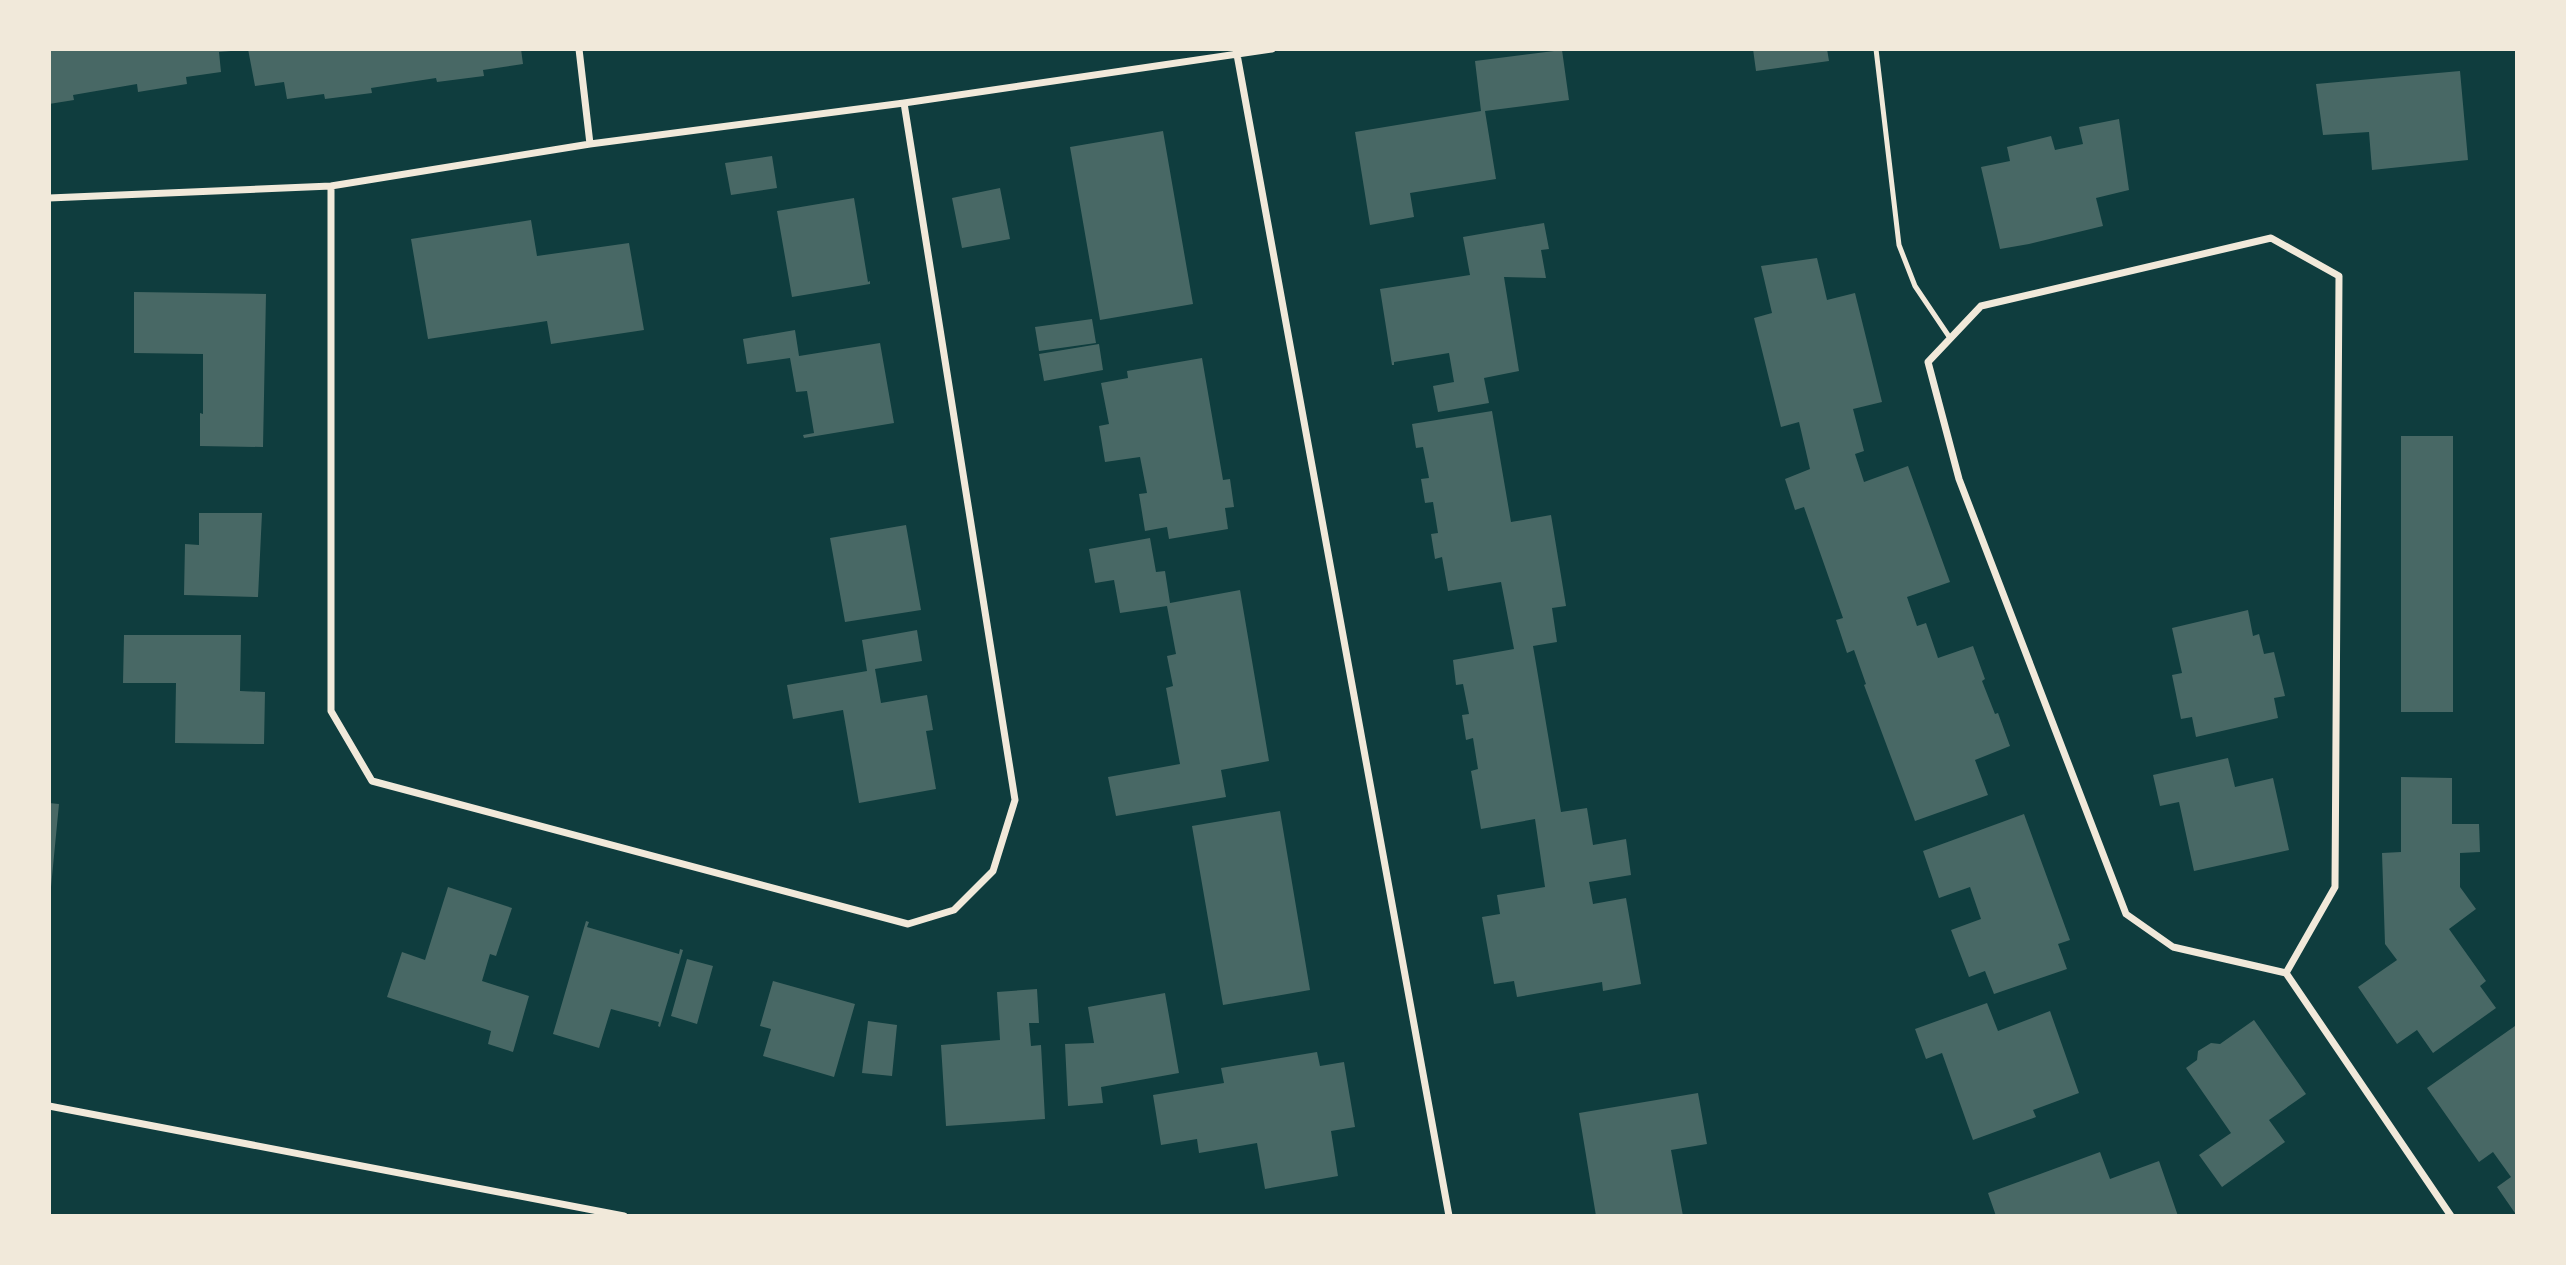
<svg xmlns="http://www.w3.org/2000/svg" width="2566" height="1265" font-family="Barlow,sans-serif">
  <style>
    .building { fill: #486865 }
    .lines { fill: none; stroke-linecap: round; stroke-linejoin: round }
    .service { stroke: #f1e9da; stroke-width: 5 }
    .minor { stroke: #f1e9da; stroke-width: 7 }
  </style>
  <rect width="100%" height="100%" fill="#0f3d3e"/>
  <path class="building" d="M 49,49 L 231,49 L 231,51 L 219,52 L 221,72 L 186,77 L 187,84 L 138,92 L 137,84 L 73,95 L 74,100 L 49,104 Z
    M 248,49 L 521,49 L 523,64 L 483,70 L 484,76 L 437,82 L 436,78 L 371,88 L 372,93 L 325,99 L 324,94 L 287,99 L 284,82 L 255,86 Z
    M 1753,49 L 1827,49 L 1829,61 L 1756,71 Z
    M 1562,50 L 1569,100 L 1485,111 L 1496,179 L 1410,193 L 1414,217 L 1370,225 L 1355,132 L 1481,111 L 1475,61 Z
    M 2460,71 L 2468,160 L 2372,170 L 2369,132 L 2323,135 L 2316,84 Z
    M 2119,119 L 2129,190 L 2096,198 L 2103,226 L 2029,244 L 2000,249 L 1981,167 L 2010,161 L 2007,147 L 2051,136 L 2055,150 L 2083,144 L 2079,127 Z
    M 1163,131 L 1193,304 L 1100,320 L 1070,147 Z
    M 772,156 L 777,188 L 731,195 L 725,163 Z
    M 1000,188 L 1010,239 L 962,248 L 952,198 Z
    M 854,198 L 868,282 L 870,281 L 870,284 L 792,297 L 777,211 Z
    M 531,220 L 537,256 L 629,243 L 644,330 L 551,344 L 547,321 L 428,339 L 411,239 Z
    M 1544,223 L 1549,249 L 1541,250 L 1546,278 L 1504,277 L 1519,371 L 1484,378 L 1489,403 L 1438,412 L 1433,386 L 1454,382 L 1449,353 L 1394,362 L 1394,365 L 1392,365 L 1380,289 L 1470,275 L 1463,237 Z
    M 1817,258 L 1827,300 L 1855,293 L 1882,402 L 1853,409 L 1864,451 L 1855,454 L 1864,482 L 1908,466 L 1950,582 L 1907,597 L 1917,626 L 1926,623 L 1938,658 L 1973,646 L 1985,679 L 1982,681 L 1995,714 L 1998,713 L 2010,746 L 1975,760 L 1988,795 L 1915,821 L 1864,685 L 1866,684 L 1854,650 L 1847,653 L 1836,620 L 1843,618 L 1804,507 L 1795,510 L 1785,479 L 1810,469 L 1799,422 L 1781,427 L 1754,318 L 1772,313 L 1761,266 Z
    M 134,292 L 266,294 L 263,447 L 200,446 L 200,413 L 203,414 L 203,354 L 134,353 Z
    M 1092,319 L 1096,343 L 1039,351 L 1035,327 Z
    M 795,330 L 799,356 L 880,343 L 894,423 L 804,438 L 803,435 L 814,433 L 807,391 L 796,392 L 790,358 L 747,364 L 743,339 Z
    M 1099,344 L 1103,370 L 1044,381 L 1039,354 Z
    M 1202,358 L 1223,480 L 1230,479 L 1234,507 L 1225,508 L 1228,529 L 1169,539 L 1167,527 L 1145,531 L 1139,494 L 1147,493 L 1140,457 L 1105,462 L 1099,426 L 1109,424 L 1101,383 L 1128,378 L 1127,371 Z
    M 1492,411 L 1511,522 L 1551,515 L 1566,606 L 1552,608 L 1557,642 L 1533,646 L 1561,812 L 1587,808 L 1593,845 L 1626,839 L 1631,875 L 1589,882 L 1593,904 L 1626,898 L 1641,984 L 1603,991 L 1602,982 L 1517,997 L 1514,981 L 1494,984 L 1482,917 L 1500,914 L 1497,895 L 1545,887 L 1535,819 L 1481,829 L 1471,771 L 1478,769 L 1473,738 L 1466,740 L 1462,715 L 1469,714 L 1463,684 L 1456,685 L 1453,660 L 1514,649 L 1501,582 L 1448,591 L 1442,557 L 1435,559 L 1431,534 L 1438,533 L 1433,502 L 1425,503 L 1421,479 L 1429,478 L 1423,447 L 1416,448 L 1412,424 Z
    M 2401,436 L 2453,436 L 2453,712 L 2401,712 Z
    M 199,513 L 262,513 L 258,597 L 184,595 L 185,544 L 199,545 Z
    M 906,525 L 921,610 L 845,622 L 830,538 Z
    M 1150,538 L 1156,572 L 1165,571 L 1170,603 L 1240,590 L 1269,761 L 1221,770 L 1226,797 L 1116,816 L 1108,777 L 1180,764 L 1166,688 L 1173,686 L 1167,656 L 1176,654 L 1167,606 L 1120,613 L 1114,580 L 1095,583 L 1089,549 Z
    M 2248,610 L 2253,636 L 2259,634 L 2264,654 L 2274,652 L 2285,696 L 2274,698 L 2278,718 L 2196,737 L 2192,717 L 2181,719 L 2172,675 L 2182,673 L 2172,628 Z
    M 917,630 L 922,661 L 875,669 L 881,703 L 927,695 L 933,730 L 926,731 L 936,789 L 859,803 L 843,710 L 793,719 L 787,685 L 867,671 L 862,640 Z
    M 124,635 L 241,635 L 240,691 L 265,692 L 264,744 L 175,743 L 176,683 L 123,683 Z
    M 2228,758 L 2235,787 L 2273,778 L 2289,850 L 2194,871 L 2179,802 L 2160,806 L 2153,775 Z
    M 2401,777 L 2452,778 L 2452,824 L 2479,824 L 2480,852 L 2460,853 L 2460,887 L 2476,909 L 2449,929 L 2486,981 L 2480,986 L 2496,1008 L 2433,1053 L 2417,1030 L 2397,1044 L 2358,987 L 2397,960 L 2385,944 L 2382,853 L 2401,852 Z
    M 49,803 L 59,804 L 51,887 L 49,887 Z
    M 1280,811 L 1310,990 L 1223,1005 L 1192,826 Z
    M 2024,814 L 2070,940 L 2058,944 L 2067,969 L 1994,994 L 1985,971 L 1969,977 L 1951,930 L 1981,919 L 1970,887 L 1939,898 L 1923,851 Z
    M 448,887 L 512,908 L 496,956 L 490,954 L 482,981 L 529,996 L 513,1052 L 488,1044 L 491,1031 L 387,997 L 402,952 L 425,960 Z
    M 586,921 L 589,922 L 587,927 L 679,954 L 680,949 L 683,950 L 660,1027 L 658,1026 L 659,1022 L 611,1009 L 599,1048 L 553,1034 Z
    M 687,959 L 713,966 L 697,1024 L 671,1016 Z
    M 773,981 L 855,1004 L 834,1077 L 763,1056 L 771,1029 L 760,1026 Z
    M 1037,989 L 1039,1023 L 1029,1023 L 1031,1046 L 1041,1045 L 1045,1119 L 946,1126 L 941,1045 L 1000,1040 L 997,992 Z
    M 1165,993 L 1179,1073 L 1101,1087 L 1103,1103 L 1068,1106 L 1065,1044 L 1094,1043 L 1088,1007 Z
    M 1987,1003 L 1998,1031 L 2050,1011 L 2079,1093 L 2033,1110 L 2036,1117 L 1973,1140 L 1942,1053 L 1926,1059 L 1915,1029 Z
    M 2254,1020 L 2306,1094 L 2269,1120 L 2285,1142 L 2222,1187 L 2199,1155 L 2231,1133 L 2186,1068 L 2197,1060 L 2198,1051 L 2211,1043 L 2220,1044 Z
    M 868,1021 L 897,1025 L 892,1076 L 862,1073 Z
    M 2515,1026 L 2517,1030 L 2517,1216 L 2497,1187 L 2511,1177 L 2493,1152 L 2479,1162 L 2427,1088 Z
    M 1317,1052 L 1320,1066 L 1344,1062 L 1349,1092 L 1355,1127 L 1331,1131 L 1338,1176 L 1265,1189 L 1257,1143 L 1199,1153 L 1197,1139 L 1161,1145 L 1153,1095 L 1224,1083 L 1221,1068 Z
    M 1698,1093 L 1707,1144 L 1671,1150 L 1683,1216 L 1596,1216 L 1579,1113 Z
    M 2100,1152 L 2110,1179 L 2159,1161 L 2178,1216 L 1996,1216 L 1988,1193 Z"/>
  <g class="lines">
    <path class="service" d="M 1876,49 L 1899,245 L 1915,286 L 1950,338"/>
    <path class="minor" d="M 579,49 L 590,144
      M 1236,49 L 1449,1216
      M 331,186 L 331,711 L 372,781 L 908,924 L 954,910 L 993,871 L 1015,800 L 904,103
      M 49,198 L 331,186 L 590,144 L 904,103 L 1272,49
      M 2286,973 L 2335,887 L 2339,276 L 2271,238 L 1981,306 L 1928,362 L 1959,479 L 2126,914 L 2173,947 L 2286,973 L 2451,1216
      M 49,1106 L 624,1216"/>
  </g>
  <rect width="2566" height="1265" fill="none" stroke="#f1e9da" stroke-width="102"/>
</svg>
